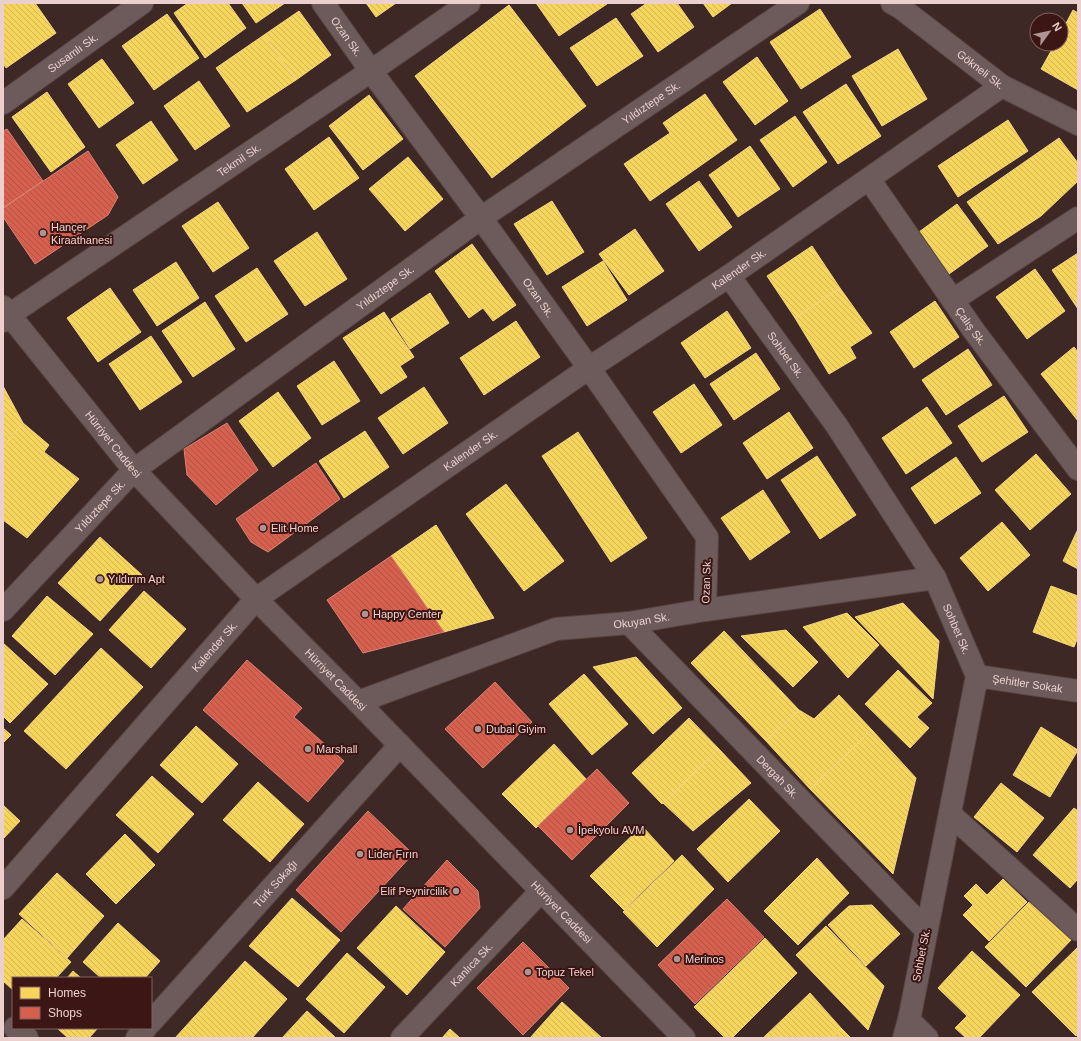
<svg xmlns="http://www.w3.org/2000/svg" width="1081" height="1041" font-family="Arial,sans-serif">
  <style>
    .homes { fill: url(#homes-back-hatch); stroke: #f3d47e }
    .shops { fill: url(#shops-back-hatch); stroke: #dc8273 }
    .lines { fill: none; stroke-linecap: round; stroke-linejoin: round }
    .minor-casing { stroke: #564442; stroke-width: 24 }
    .tertiary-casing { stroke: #564442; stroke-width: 24 }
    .minor { stroke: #6c5b5a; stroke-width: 22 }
    .tertiary { stroke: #6c5b5a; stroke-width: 22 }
    .poi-dot { fill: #ae9593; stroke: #3b1614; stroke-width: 1.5 }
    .labels { text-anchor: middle; stroke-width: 4; stroke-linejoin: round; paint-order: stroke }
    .street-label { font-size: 11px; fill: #ebd0cd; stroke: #3b1614 }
    .poi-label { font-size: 11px; fill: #ebd0cd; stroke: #3b1614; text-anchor: start }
  </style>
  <defs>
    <pattern id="homes-back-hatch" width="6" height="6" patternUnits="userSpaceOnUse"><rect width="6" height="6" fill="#f6d55c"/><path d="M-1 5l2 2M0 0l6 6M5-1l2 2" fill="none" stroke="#d3b756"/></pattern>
    <pattern id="shops-back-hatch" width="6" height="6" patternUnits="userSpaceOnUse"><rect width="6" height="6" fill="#d6604d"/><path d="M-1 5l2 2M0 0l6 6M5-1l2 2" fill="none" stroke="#ab5648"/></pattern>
  </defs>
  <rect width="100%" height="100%" fill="#3d2826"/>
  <path class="homes" d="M 3,3 L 35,3 L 56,33 L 6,68 L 3,63 Z
    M 188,3 L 228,3 L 246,28 L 205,58 L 174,13 Z
    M 242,3 L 285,3 L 256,23 Z
    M 366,3 L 396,3 L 376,17 Z
    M 536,3 L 607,3 L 607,4 L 559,36 Z
    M 647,3 L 677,3 L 694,27 L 658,52 L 631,14 Z
    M 703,3 L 732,3 L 713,17 Z
    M 509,5 L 586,106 L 492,178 L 415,76 Z
    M 820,9 L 851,57 L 801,89 L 770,42 Z
    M 1073,10 L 1078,13 L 1078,90 L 1041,69 L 1055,44 L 1061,44 L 1061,33 Z
    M 299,11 L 331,55 L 296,80 L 264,35 Z
    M 167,14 L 199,58 L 154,90 L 122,46 Z
    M 616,18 L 643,56 L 597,86 L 570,48 Z
    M 264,35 L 296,80 L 247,112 L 216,68 Z
    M 898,49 L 927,99 L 882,126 L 852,76 Z
    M 757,57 L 788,101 L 755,125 L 723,82 Z
    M 102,59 L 134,103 L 99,128 L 68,84 Z
    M 199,81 L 230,126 L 195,150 L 164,106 Z
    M 846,84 L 881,136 L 838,164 L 803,112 Z
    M 47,92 L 85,147 L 51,172 L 12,117 Z
    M 705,94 L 737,140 L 650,201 L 624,164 L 670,133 L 663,123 Z
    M 369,95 L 403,139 L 363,170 L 329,126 Z
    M 795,116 L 827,162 L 793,187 L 760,140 Z
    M 1008,120 L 1028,151 L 958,197 L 938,166 Z
    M 151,121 L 178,160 L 143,184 L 116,145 Z
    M 329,137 L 359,178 L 314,210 L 285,169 Z
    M 1059,138 L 1078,163 L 1078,181 L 1041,216 L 998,244 L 967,202 Z
    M 750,146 L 780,189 L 738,217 L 709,175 Z
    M 408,157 L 443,199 L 405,231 L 369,189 Z
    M 699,181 L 732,227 L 699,251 L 666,204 Z
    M 552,201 L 584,252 L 547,275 L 514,224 Z
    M 218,202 L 249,248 L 213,272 L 182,226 Z
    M 957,204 L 988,246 L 949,274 L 919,232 Z
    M 635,229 L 664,271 L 629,295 L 599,254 Z
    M 317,232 L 347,279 L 305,306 L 274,261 Z
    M 472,244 L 516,305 L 493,321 L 483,308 L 469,318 L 435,271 Z
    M 812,246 L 840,288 L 795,318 L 767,276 Z
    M 1078,253 L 1078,309 L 1052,270 Z
    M 603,261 L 627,300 L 587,326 L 562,287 Z
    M 176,262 L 199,298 L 157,326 L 133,290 Z
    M 257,268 L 288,314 L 246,342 L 215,296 Z
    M 1035,269 L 1065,311 L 1027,339 L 996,297 Z
    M 110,288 L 141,332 L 98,362 L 67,318 Z
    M 840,288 L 872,333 L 850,347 L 856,358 L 829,374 L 795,318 Z
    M 430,293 L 449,323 L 410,349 L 391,319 Z
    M 935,301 L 959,337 L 914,368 L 890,332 Z
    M 205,302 L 235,349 L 193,377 L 162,331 Z
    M 727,311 L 751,348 L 705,378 L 681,343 Z
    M 384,312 L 414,357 L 400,366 L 407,377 L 381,394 L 343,338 Z
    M 516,321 L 540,357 L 484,395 L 460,358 Z
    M 151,336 L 182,382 L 140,410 L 109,364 Z
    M 1074,347 L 1078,352 L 1078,421 L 1041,374 Z
    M 968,349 L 992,385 L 946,415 L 922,380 Z
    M 756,353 L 780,389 L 734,420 L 710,384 Z
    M 334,361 L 360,401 L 322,425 L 297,386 Z
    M 694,384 L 722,425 L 681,453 L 653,412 Z
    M 3,386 L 23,423 L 3,447 Z
    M 424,387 L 448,423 L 403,454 L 378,418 Z
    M 278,392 L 311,438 L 273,467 L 239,421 Z
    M 1004,396 L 1028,432 L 982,462 L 958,426 Z
    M 927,407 L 952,443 L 906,474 L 882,438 Z
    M 789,412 L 813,448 L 767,479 L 743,443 Z
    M 23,423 L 49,445 L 44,452 L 79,479 L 27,538 L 3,520 L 3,447 Z
    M 365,431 L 389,467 L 344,498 L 319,461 Z
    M 578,432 L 647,538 L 611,562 L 542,456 Z
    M 1036,454 L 1071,494 L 1030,530 L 995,490 Z
    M 817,456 L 856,515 L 820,539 L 781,480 Z
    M 956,457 L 981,493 L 935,524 L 911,488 Z
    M 506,484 L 564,561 L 524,591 L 466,514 Z
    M 763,490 L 790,532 L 750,560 L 721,518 Z
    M 1002,522 L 1030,555 L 988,591 L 960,558 Z
    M 436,525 L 494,618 L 444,632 L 391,556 Z
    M 1078,529 L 1078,569 L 1063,561 Z
    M 100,537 L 142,575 L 100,621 L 58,583 Z
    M 1051,586 L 1078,596 L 1078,637 L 1074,647 L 1033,632 Z
    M 144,591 L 186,629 L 151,668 L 109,630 Z
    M 47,596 L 93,634 L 55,675 L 12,636 Z
    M 903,603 L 939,641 L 933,699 L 855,617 Z
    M 847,613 L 879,645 L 848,678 L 803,627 Z
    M 786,630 L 818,662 L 793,687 L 741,636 Z
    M 724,631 L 799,710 L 766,741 L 691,663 Z
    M 3,643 L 48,684 L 10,723 L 3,716 Z
    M 101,648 L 143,687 L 66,769 L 24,731 Z
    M 636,657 L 682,708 L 653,734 L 593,667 Z
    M 898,670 L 932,703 L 917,717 L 929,728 L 910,748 L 865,704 Z
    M 584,674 L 628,724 L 592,755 L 549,704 Z
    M 839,695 L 872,730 L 810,789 L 766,741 L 799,710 L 814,719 Z
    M 689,718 L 719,749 L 662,804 L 632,773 Z
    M 196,726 L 238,764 L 202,803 L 160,765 Z
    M 1041,727 L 1078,750 L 1050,797 L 1013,775 Z
    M 3,728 L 11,735 L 3,743 Z
    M 872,730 L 916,778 L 893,874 L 810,789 Z
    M 554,744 L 586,779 L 536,828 L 502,794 Z
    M 719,749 L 751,783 L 693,831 L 663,803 Z
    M 152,776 L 194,814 L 158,853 L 116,815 Z
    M 258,782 L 304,824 L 270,862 L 223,820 Z
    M 1001,783 L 1044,818 L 1017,852 L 974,817 Z
    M 749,799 L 780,831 L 728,882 L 697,849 Z
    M 3,805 L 20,821 L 3,839 Z
    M 1074,808 L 1078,811 L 1078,879 L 1070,888 L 1033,855 Z
    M 642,826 L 674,861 L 624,910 L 590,876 Z
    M 125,834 L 155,865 L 116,904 L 86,874 Z
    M 682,855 L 714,889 L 657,947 L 623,912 Z
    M 817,858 L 849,893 L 798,945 L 764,911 Z
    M 57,873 L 104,916 L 67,958 L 19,914 Z
    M 1003,879 L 1027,902 L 989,941 L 963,915 L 973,905 L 964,896 L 976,884 L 987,895 Z
    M 292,898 L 340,940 L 298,987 L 249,946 Z
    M 1031,900 L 1072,939 L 1026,987 L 985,947 Z
    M 872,905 L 900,934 L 866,966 L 828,925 L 849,906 Z
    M 396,906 L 445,952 L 407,995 L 357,948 Z
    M 22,919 L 71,962 L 56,978 L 13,978 L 13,990 L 3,981 L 3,940 Z
    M 118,923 L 160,961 L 145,978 L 101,978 L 83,962 Z
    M 826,926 L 884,986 L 868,1030 L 796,955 Z
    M 765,938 L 797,973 L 732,1038 L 725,1038 L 694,1007 Z
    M 1078,947 L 1078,1034 L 1076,1036 L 1032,992 Z
    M 972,951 L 1020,995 L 979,1038 L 966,1038 L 955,1028 L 967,1016 L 938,988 Z
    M 347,953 L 385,987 L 344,1033 L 306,999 Z
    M 245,961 L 287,999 L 252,1038 L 175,1038 Z
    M 73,971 L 81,978 L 67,978 Z
    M 810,993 L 841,1028 L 831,1038 L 763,1038 Z
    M 562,1002 L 602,1038 L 530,1038 Z
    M 307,1011 L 336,1038 L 282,1038 Z
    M 57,1028 L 98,1028 L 89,1038 L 68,1038 Z
    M 841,1028 L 851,1038 L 831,1038 Z
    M 450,1029 L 460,1038 L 442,1038 Z"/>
  <path class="shops" d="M 7,129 L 43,181 L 3,208 L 3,131 Z
    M 88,151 L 118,197 L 108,215 L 35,264 L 3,217 L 3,208 Z
    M 227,423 L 258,470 L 216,505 L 187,475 L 184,449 Z
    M 316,463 L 340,499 L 268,552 L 251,542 L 236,519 Z
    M 391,556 L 444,632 L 363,653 L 327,600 Z
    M 247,660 L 302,708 L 294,717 L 344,761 L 308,802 L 203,710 Z
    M 495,682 L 532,722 L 483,768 L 445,729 Z
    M 597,769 L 629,803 L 572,860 L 538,826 Z
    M 368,811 L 413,854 L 341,932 L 296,890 Z
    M 447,860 L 478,891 L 480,908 L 445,947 L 403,909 Z
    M 727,899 L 764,937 L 695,1004 L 658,965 Z
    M 523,942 L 569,988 L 523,1035 L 477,988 Z"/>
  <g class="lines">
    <defs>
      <g id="minor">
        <path id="s1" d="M 323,3 L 371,71 L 481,218 L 589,368 L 707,537 L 705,610"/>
        <path id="s2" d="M 892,3 L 901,8 L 1002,86 L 1078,124"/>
        <path id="s3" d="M 3,103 L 142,3"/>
        <path id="s4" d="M 869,179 L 974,331 L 1078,469"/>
        <path id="s5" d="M 729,276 L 837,426 L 935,578 L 977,676 L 909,1020 L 904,1038"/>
        <path d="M 953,300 L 1078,218"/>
        <path id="s6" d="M 3,321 L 9,315 L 371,71 L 469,3"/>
        <path id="s7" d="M 3,610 L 134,470 L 481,218 L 798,3"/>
        <path id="s8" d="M 629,623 L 926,930"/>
        <path id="s9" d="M 977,676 L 1078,691"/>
        <path id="s10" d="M 358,702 L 556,629 L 629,623 L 705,610 L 935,578"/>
        <path d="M 950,814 L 1078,930"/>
        <path id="s11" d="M 3,888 L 256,599 L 589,368 L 729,276 L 1002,86"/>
        <path d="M 909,1020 L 927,1038"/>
        <path id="s12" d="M 151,1022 L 400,745"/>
        <path d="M 15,1028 L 27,1038"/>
        <path d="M 137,1038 L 146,1028"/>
        <path id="s13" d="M 402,1038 L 541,891"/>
      </g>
      <g id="tertiary">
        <path id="s14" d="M 3,307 L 134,470 L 256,599 L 358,702 L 684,1038"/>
      </g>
    </defs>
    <use href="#minor" class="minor-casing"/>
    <use href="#tertiary" class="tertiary-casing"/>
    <use href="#minor" class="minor"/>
    <use href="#tertiary" class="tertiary"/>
  </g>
  <g class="poi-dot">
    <circle cx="43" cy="233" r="4"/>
    <circle cx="263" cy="528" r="4"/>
    <circle cx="100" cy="579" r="4"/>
    <circle cx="365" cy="614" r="4"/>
    <circle cx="478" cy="729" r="4"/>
    <circle cx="308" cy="749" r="4"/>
    <circle cx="570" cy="830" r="4"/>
    <circle cx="360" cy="854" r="4"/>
    <circle cx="456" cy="891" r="4"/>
    <circle cx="677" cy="959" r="4"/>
    <circle cx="528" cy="972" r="4"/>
  </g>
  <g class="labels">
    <g class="street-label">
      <text dy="4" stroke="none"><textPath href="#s1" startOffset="41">Ozan Sk.</textPath></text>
      <text dy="4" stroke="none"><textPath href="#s3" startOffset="86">Susamlı Sk.</textPath></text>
      <text dy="4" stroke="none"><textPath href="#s2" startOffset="111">Gökneli Sk.</textPath></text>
      <text dy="4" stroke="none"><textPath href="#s7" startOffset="826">Yıldıztepe Sk.</textPath></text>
      <text dy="4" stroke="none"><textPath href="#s6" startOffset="286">Tekmil Sk.</textPath></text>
      <text dy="4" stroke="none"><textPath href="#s11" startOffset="969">Kalender Sk.</textPath></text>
      <text dy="4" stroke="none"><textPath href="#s7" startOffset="502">Yıldıztepe Sk.</textPath></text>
      <text dy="4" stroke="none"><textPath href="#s1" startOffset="365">Ozan Sk.</textPath></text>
      <text dy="4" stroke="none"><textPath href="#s4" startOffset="179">Çalış Sk.</textPath></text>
      <text dy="4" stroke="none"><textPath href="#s5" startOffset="97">Sohbet Sk.</textPath></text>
      <text dy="4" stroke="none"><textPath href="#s14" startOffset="176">Hürriyet Caddesi</textPath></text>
      <text dy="4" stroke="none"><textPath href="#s11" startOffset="645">Kalender Sk.</textPath></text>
      <text dy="4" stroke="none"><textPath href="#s7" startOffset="142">Yıldıztepe Sk.</textPath></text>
      <text transform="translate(706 581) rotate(-88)" y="4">Ozan Sk.</text>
      <text dy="4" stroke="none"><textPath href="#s10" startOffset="297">Okuyan Sk.</textPath></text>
      <text dy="4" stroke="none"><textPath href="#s5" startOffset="421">Sohbet Sk.</textPath></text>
      <text dy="4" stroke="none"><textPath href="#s11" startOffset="321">Kalender Sk.</textPath></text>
      <text dy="4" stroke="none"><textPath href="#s14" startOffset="500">Hürriyet Caddesi</textPath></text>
      <text dy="4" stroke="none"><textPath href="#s9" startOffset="51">Şehitler Sokak</textPath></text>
      <text dy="4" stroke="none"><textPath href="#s8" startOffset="214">Dergah Sk.</textPath></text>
      <text dy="4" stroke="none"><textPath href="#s12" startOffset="186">Türk Sokağı</textPath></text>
      <text dy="4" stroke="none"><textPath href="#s14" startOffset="824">Hürriyet Caddesi</textPath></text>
      <text transform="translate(921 955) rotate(-79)" y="4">Sohbet Sk.</text>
      <text dy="4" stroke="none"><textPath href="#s13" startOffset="101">Kanlıca Sk.</textPath></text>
    </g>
    <g class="poi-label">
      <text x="51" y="231">Hançer<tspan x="51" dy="13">Kiraathanesi</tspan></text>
      <text x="271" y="532">Elit Home</text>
      <text x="108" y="583">Yıldırım Apt</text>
      <text x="373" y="618">Happy Center</text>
      <text x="486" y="733">Dubai Giyim</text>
      <text x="316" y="753">Marshall</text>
      <text x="578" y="834">İpekyolu AVM</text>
      <text x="368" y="858">Lider Fırın</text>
      <text x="448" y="895" text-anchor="end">Elif Peynircilik</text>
      <text x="685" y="963">Merinos</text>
      <text x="536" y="976">Topuz Tekel</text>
    </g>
  </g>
  <rect width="1081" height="1041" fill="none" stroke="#ebd0cd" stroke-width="8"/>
  <rect x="12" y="977" width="140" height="52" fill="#3b1614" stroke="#81605e"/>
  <rect x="20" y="987" width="20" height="12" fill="#f6d55c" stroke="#81605e"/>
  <text x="48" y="997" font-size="12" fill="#ebd0cd">Homes</text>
  <rect x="20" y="1007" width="20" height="12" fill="#d6604d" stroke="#81605e"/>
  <text x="48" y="1017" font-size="12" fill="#ebd0cd">Shops</text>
  <g transform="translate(1049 32) rotate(57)"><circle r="19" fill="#3b1614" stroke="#81605e"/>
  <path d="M0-3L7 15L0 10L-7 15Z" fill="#ae9593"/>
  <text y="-6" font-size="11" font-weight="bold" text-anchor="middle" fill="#ebd0cd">N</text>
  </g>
</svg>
